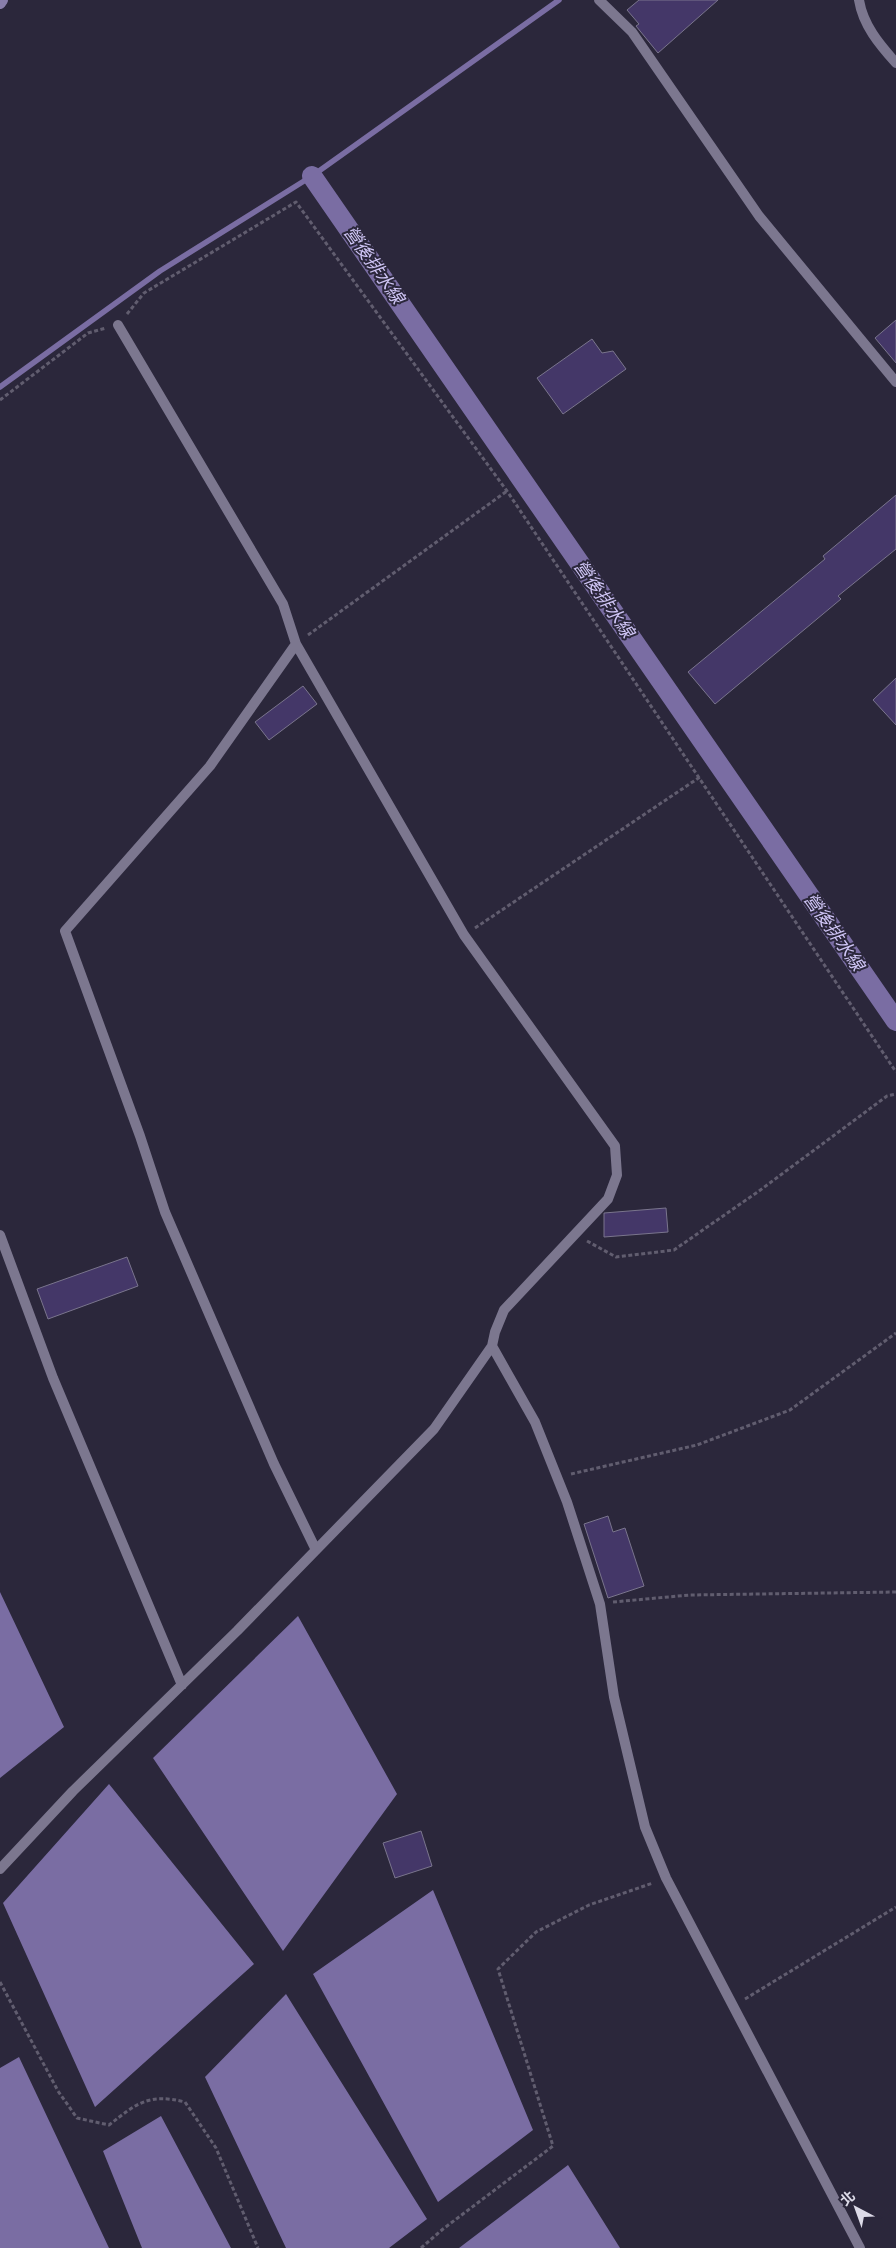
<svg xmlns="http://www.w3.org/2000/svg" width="896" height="2248" font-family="'DejaVu Sans','Noto Sans TC',sans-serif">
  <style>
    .water { fill: #7a6da3 }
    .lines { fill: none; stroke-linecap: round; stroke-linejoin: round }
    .stream { stroke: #7a6da3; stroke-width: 5.5 }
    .canal { stroke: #7a6da3; stroke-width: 20 }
    .building { fill: #443768; stroke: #7a758d }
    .path { stroke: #615d6f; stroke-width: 3; stroke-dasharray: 4 2.5; stroke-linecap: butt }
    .service { stroke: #7c778f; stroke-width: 10 }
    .secondary { stroke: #897eab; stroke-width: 12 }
    .labels { text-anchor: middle; stroke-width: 4; stroke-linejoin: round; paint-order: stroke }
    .water-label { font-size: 18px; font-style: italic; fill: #cfc5f5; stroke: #2b273b }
  </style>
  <rect width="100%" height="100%" fill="#2b273b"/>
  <path class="water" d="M 0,1592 L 64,1727 L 0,1778 Z
    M 298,1616 L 397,1794 L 283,1951 L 153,1758 Z
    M 109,1784 L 254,1964 L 95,2107 L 3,1903 Z
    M 433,1890 L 533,2130 L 438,2202 L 313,1974 Z
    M 286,1994 L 427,2219 L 389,2248 L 286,2248 L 205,2077 Z
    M 19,2057 L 109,2248 L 0,2248 L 0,2068 Z
    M 161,2116 L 231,2248 L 142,2248 L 103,2151 Z
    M 568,2165 L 620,2248 L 459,2248 Z"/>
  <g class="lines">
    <path class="stream" d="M 0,387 L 160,271 L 312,176 L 559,0"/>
    <path class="canal" d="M 312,176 L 896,1021"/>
  </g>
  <path class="building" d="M 639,0 L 718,0 L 658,53 L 636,26 L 639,24 L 627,10 Z
    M 896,320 L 896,363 L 875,338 Z
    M 592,339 L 602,353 L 613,351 L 626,369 L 563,414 L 537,378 Z
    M 896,495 L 896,549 L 838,596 L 841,599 L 715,704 L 688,672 L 825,559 L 823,556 Z
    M 896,678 L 896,725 L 873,700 Z
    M 303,686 L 317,704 L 269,740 L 255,722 Z
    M 666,1208 L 668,1232 L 604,1237 L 604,1213 Z
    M 127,1257 L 138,1286 L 48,1319 L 37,1289 Z
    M 608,1516 L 613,1532 L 625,1528 L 644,1586 L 608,1598 L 584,1524 Z
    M 421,1831 L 432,1866 L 395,1878 L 383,1843 Z"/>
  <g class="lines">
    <path class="path" d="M 127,314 L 144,293 L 296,202 L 507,491 L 896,1072
      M 0,400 L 88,333 L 106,328
      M 308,635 L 507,491
      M 475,928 L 700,777
      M 587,1241 L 616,1257 L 674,1250 L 759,1191 L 887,1096 L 896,1094
      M 571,1474 L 697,1445 L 790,1410 L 896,1333
      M 613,1602 L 690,1595 L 896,1592
      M 0,1982 L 58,2091 L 77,2118 L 109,2125 C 137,2103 149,2093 185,2102 L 216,2148 L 258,2248
      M 745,1999 L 896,1907
      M 421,2248 L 443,2229 L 553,2146 L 498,1969 L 536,1932 L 589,1905 L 653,1883"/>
    <path class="service" d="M 599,0 L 632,32 L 759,216 L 896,382
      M 859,0 C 863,25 879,44 896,63
      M 118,325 L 283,604 L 296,644 L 464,935 L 615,1146 L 617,1175 L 608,1199 L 504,1310 L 495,1332 L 492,1346 L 535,1422 L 567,1502 L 600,1604 L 614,1697 L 645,1827 L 666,1878 L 860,2248
      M 296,644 L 210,766 L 65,931 L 140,1136 L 165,1212 L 274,1464 L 316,1550
      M 0,1235 L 53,1378 L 182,1685
      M 0,1869 L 73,1791 L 237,1631 L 434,1429 L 492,1346"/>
    <path class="secondary" d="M 0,3 L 2,0"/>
  </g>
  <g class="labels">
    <g class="water-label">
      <text transform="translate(374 265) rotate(55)" y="6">營後排水線</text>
      <text transform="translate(604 599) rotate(55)" y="6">營後排水線</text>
      <text transform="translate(834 932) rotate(55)" y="6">營後排水線</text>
    </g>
  </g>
  <g transform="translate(856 2208) rotate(319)" stroke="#2b273b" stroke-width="4" paint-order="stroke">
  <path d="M0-4L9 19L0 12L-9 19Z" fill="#dddbe8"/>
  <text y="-8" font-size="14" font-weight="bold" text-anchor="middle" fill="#dddbe8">北</text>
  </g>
</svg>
